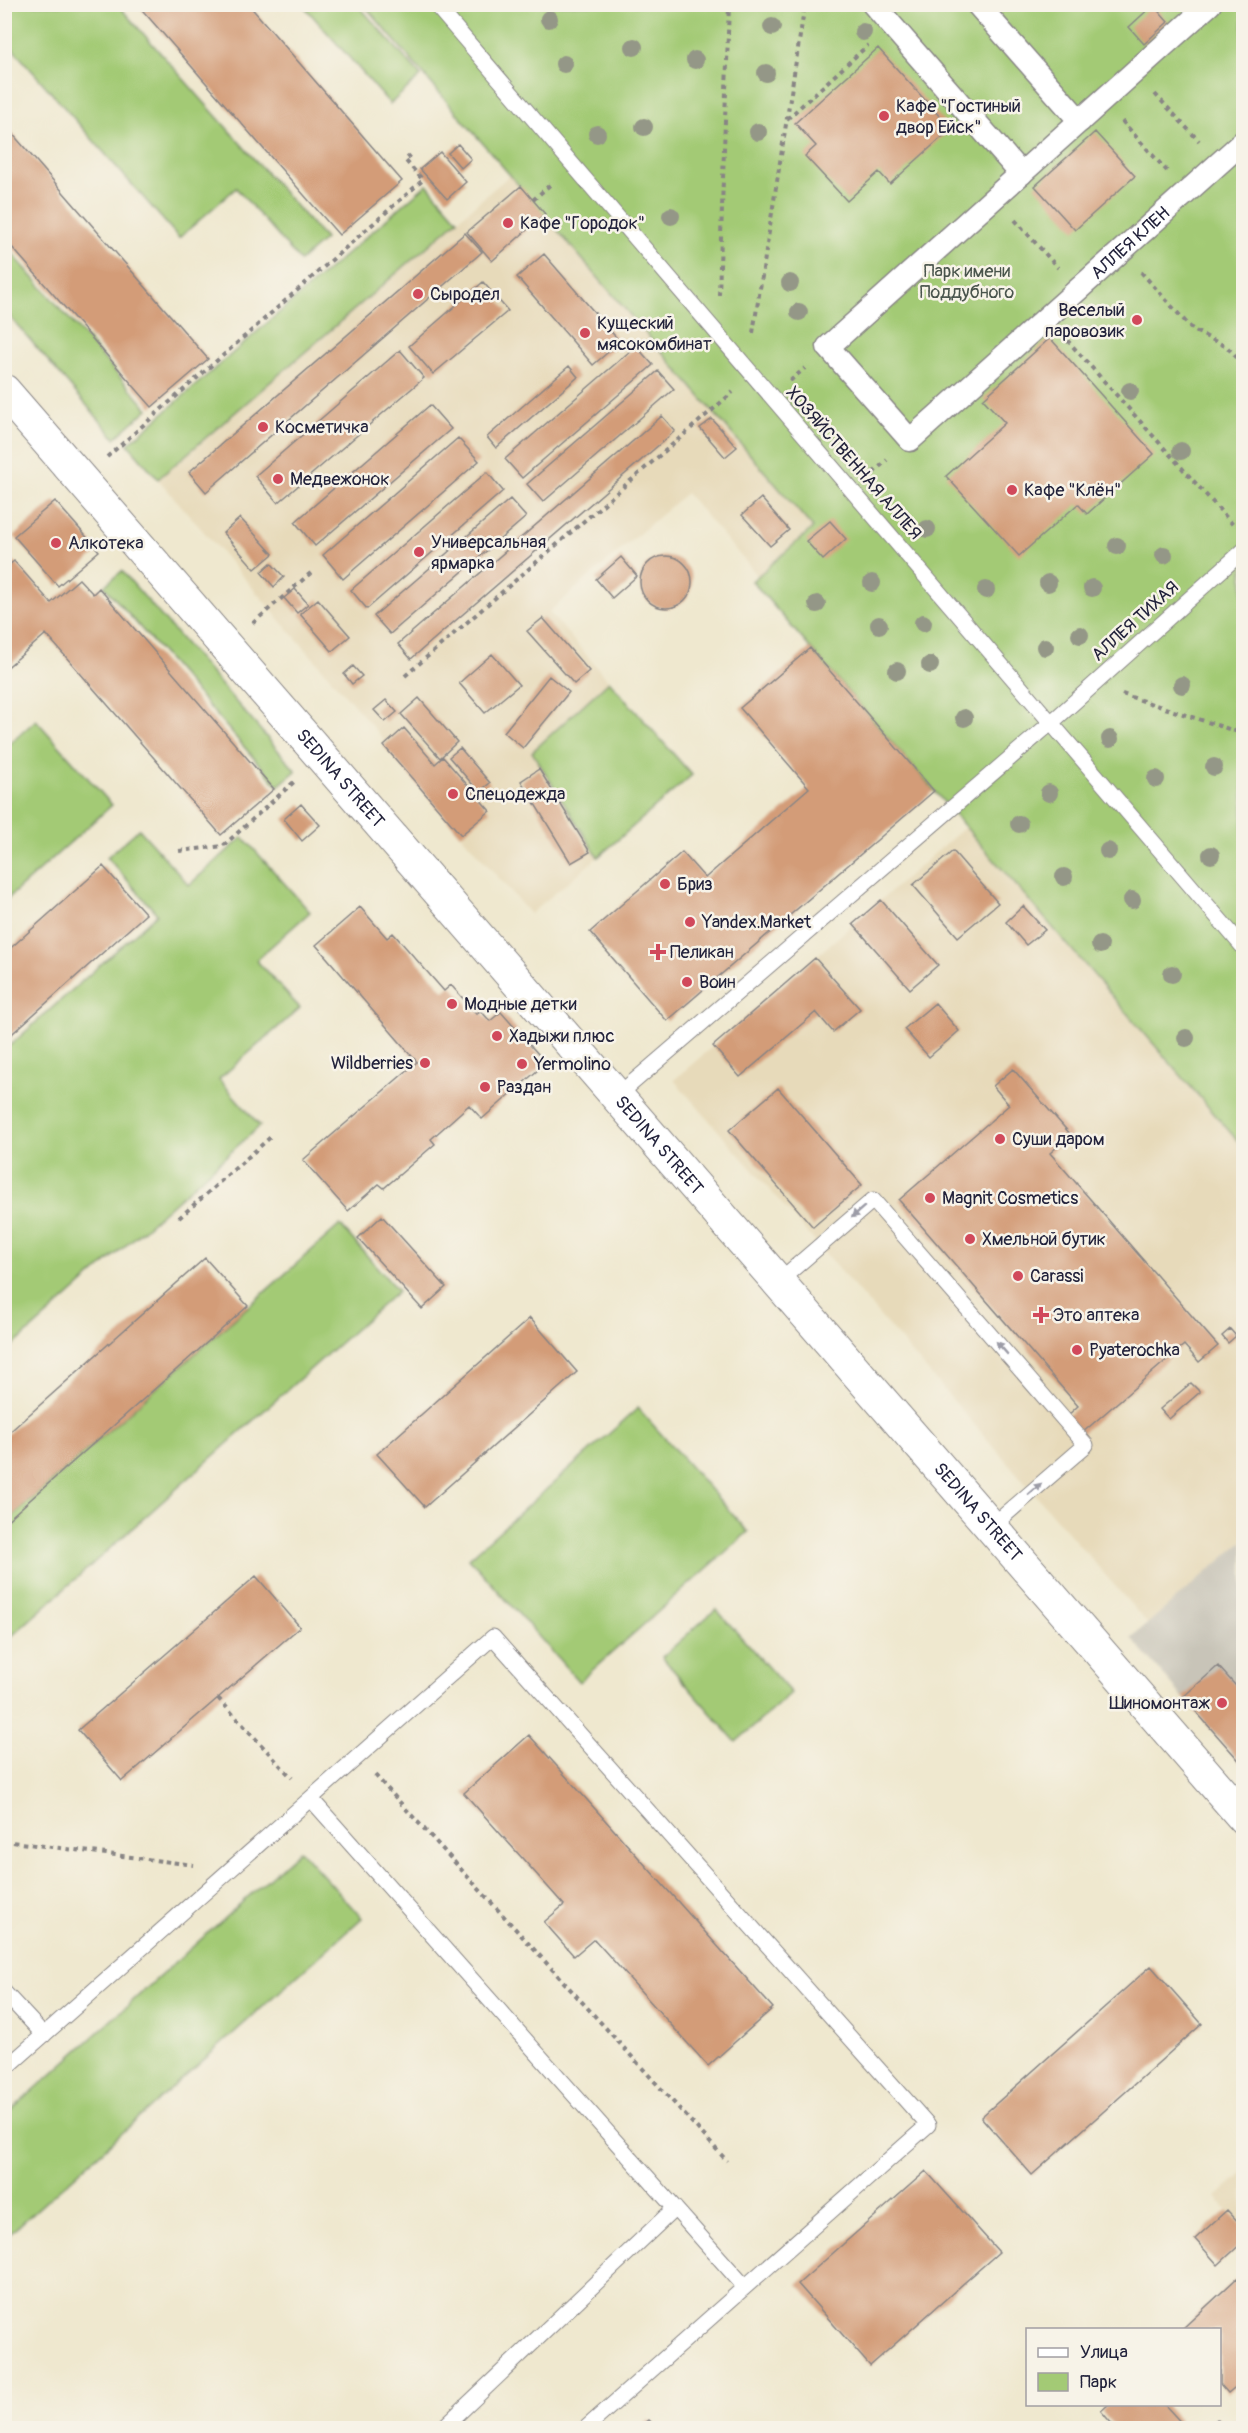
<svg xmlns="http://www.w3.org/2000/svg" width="1248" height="2433" font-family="Pangolin,sans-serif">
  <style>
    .built { fill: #e7daba }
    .industrial { fill: #c8c4b8 }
    .green { fill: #a3ca75; stroke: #627658; stroke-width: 1.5 }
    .building { fill: #d39c78 }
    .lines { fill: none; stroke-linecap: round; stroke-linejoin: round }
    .service-casing { stroke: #888585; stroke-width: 17 }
    .pedestrian-casing { stroke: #888585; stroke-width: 25 }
    .tertiary-casing { stroke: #888585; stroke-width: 35 }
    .path { stroke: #888585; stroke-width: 4; stroke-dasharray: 4.5 4.5; stroke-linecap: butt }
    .service { stroke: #fff; stroke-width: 15 }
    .pedestrian { stroke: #fff; stroke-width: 22 }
    .tertiary { stroke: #fff; stroke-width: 33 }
    .tree { fill: #949787 }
    .oneway { fill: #9c9ca7 }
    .poi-dot { fill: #d1495b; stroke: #f7f3e8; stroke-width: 2 }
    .labels { text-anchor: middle; stroke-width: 5; stroke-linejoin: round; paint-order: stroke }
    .poi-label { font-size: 18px; fill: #22223b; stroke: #f7f3e8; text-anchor: start }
    .street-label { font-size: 18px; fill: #22223b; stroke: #f7f3e8 }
    .park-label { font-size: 18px; fill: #49544c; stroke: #f7f3e8 }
  </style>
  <rect width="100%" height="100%" fill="#f7f3e8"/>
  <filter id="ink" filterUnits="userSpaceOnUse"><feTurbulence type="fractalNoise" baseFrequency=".0167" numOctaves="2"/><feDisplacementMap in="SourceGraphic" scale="12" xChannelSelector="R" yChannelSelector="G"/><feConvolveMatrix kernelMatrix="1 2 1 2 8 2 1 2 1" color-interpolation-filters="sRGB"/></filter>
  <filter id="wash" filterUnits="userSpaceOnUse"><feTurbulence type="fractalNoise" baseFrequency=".008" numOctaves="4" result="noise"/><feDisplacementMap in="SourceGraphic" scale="24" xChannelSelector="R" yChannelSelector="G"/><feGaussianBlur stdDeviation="1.35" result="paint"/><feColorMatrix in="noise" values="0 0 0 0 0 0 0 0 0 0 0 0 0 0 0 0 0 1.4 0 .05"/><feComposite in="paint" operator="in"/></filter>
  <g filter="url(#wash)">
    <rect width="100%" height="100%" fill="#efe8cf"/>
    <path class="built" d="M 511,174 L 813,528 L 758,576 L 686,493 L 549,612 L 609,681 L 532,752 L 598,857 L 530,914 L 384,746 L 384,740 L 354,705 L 158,479 Z
      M 965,827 L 1243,1147 L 1243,1541 L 1148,1624 L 674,1080 Z
      M 1243,2173 L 1243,2228 L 1216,2197 Z"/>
    <path class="industrial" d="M 1243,1541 L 1243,1766 L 1131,1638 Z"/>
    <path class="green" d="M 4,5 L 118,5 L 325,239 L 300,261 L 236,188 L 179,238 L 5,40 Z
      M 303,5 L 358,5 L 421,76 L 390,104 Z
      M 364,5 L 1243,5 L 1243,1147 L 752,581 L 813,528 Z
      M 427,184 L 458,220 L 158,479 L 128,444 Z
      M 4,244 L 148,409 L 115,438 L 5,311 Z
      M 122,571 L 296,771 L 278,786 L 104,586 Z
      M 609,681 L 692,775 L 598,857 L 532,752 Z
      M 36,720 L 112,805 L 5,901 L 5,748 Z
      M 139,829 L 189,885 L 243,837 L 310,912 L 256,960 L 300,1008 L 219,1079 L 260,1126 L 5,1353 L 5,1050 L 157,914 L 107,857 Z
      M 340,1225 L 398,1291 L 5,1642 L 5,1523 Z
      M 638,1408 L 748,1532 L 579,1682 L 469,1558 Z
      M 716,1609 L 791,1693 L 736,1742 L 662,1657 Z
      M 300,1850 L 362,1918 L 5,2238 L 5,2116 Z"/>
    <g id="blocks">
      <path class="building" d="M 137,4 L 248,4 L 402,181 L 339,235 Z
        M 1153,5 L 1168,22 L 1144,44 L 1129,27 Z
        M 878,48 L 951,129 L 890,184 L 879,172 L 847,201 L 805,156 L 816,146 L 795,123 Z
        M 4,124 L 208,359 L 152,407 L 4,238 Z
        M 1095,132 L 1135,176 L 1075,230 L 1035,186 Z
        M 458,144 L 471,159 L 461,168 L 448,153 Z
        M 440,152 L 466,182 L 447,199 L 420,169 Z
        M 521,186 L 545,214 L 492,261 L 467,232 Z
        M 465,233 L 482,252 L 206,492 L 189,472 Z
        M 544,254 L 620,342 L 593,365 L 517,277 Z
        M 483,282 L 508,311 L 433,374 L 409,346 Z
        M 1050,338 L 1154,454 L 1087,514 L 1078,504 L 1019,556 L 946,476 L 1005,423 L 983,399 Z
        M 636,346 L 653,365 L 522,478 L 505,459 Z
        M 400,350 L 424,378 L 278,503 L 255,476 Z
        M 569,366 L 578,377 L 496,448 L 487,437 Z
        M 658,371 L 674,389 L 543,502 L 527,484 Z
        M 430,405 L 451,429 L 315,546 L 295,522 Z
        M 662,416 L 675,431 L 411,659 L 398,644 Z
        M 712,419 L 737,447 L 725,457 L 700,428 Z
        M 458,438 L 479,461 L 343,579 L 323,555 Z
        M 487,472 L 503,491 L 367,609 L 351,590 Z
        M 761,498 L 789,530 L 770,546 L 742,515 Z
        M 510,499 L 526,517 L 390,634 L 374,616 Z
        M 55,501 L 99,551 L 58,586 L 14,536 Z
        M 240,518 L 273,554 L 255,569 L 223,533 Z
        M 830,521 L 846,539 L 823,560 L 806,541 Z
        M640 582a26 26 0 1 1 52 0a26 26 0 1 1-52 0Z
        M 621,557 L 637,576 L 612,598 L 596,579 Z
        M 14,561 L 51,603 L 79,579 L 93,594 L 99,588 L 274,789 L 221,835 L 46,634 L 4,670 L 4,569 Z
        M 271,563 L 284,577 L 274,587 L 261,572 Z
        M 295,589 L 308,604 L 297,613 L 284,598 Z
        M 318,599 L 350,636 L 332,651 L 300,614 Z
        M 543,618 L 589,671 L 574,684 L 527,631 Z
        M 810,648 L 934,791 L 667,1021 L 590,932 L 682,852 L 705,878 L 809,788 L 740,708 Z
        M 492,654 L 519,685 L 485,713 L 459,683 Z
        M 353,666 L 362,676 L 352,684 L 344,674 Z
        M 549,676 L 569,692 L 523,748 L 504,732 Z
        M 419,698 L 457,742 L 440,758 L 401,714 Z
        M 386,700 L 397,712 L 385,722 L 374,710 Z
        M 404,728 L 435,764 L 443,757 L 490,811 L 461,835 L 384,746 Z
        M 460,748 L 490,783 L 479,792 L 449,757 Z
        M 539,769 L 590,852 L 571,863 L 521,781 Z
        M 301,804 L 320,825 L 302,841 L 284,819 Z
        M 953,851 L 998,903 L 958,937 L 913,885 Z
        M 103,866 L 146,914 L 5,1040 L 5,953 Z
        M 881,900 L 938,965 L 910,989 L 853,924 Z
        M 1023,906 L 1045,930 L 1026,945 L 1006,922 Z
        M 360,907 L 387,938 L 393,933 L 444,991 L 451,985 L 477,1014 L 480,1010 L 490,1021 L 501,1012 L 546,1063 L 482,1119 L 469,1105 L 431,1139 L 435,1144 L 384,1188 L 379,1184 L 348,1211 L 303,1160 L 417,1062 L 316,945 Z
        M 815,958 L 860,1009 L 833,1032 L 816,1012 L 740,1077 L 713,1046 Z
        M 935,1003 L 959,1031 L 929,1057 L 904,1029 Z
        M 1013,1069 L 1071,1135 L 1050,1153 L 1218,1346 L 1199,1362 L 1184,1345 L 1082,1433 L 1067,1416 L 1078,1406 L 899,1200 L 1009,1105 L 993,1086 Z
        M 778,1088 L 862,1185 L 813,1227 L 729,1130 Z
        M 382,1216 L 446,1287 L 422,1309 L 358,1238 Z
        M 205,1258 L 248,1306 L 4,1523 L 4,1437 Z
        M 530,1318 L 577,1372 L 425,1507 L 377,1454 Z
        M 1230,1329 L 1236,1336 L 1228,1343 L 1222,1336 Z
        M 1191,1383 L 1200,1392 L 1169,1419 L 1160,1409 Z
        M 256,1576 L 300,1627 L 122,1781 L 78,1730 Z
        M 1218,1666 L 1244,1695 L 1244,1766 L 1183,1697 Z
        M 529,1735 L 773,2008 L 708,2066 L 594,1939 L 574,1956 L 544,1922 L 564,1905 L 464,1793 Z
        M 1151,1966 L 1202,2024 L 1032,2175 L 981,2117 Z
        M 926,2171 L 999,2252 L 870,2366 L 798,2284 Z
        M 1227,2210 L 1244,2228 L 1244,2241 L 1218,2265 L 1195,2239 Z
        M 1237,2278 L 1244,2285 L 1244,2380 L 1228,2393 L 1220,2384 L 1220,2330 L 1181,2330 Z
        M 1109,2404 L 1164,2404 L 1186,2428 L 1108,2428 L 1113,2425 L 1101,2411 Z
        M 1217,2419 L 1225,2428 L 1207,2428 Z
        M 649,2420 L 657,2428 L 639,2428 Z"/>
    </g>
  </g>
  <g filter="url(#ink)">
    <use href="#blocks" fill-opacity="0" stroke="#888585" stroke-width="1.5"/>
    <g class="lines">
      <defs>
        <path id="service" d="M 435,4 L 1244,948
          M 617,1096 L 1052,722 L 1244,550
          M 778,1282 L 873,1200 L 1086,1445 L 991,1527
          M 311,1799 L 745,2287 L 586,2428
          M 4,1992 L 44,2035
          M 4,2070 L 493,1637 L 928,2125 L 745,2287
          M 443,2428 L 675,2208"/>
        <g id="pedestrian">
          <path d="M 873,4 L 1021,174"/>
          <path d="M 977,4 L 1080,121"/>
          <path id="s1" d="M 1210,4 L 828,347 L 910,440 L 1244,141"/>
        </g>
        <g id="tertiary">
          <path id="s2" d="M 4,391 L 1244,1818"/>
        </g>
      </defs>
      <use href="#service" class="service-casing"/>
      <use href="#pedestrian" class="pedestrian-casing"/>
      <use href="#tertiary" class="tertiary-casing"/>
      <path class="path" d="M 1155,94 L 1199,141
        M 787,119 L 868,45
        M 1122,121 L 1167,171
        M 533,200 L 552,183
        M 1015,220 L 1058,268
        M 1141,272 L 1193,330 L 1227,347 L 1244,365
        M 719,295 L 729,4
        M 753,333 L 805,4
        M 1067,340 L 1235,527
        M 790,381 L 805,368
        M 107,457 L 423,180 L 405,160 L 413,153
        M 873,473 L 887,460
        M 253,623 L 313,571
        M 405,676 L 733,392
        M 1122,694 L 1244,734
        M 179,851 L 223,846 L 296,780
        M 179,1218 L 273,1135
        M 218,1698 L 292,1778
        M 375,1775 L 727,2161
        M 4,1841 L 194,1865"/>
      <use href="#service" class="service"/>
      <use href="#pedestrian" class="pedestrian"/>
      <use href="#tertiary" class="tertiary"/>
    </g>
    <g class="tree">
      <circle cx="549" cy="19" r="9"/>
      <circle cx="772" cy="27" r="9"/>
      <circle cx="863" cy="32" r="9"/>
      <circle cx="634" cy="47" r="9"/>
      <circle cx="695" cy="60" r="9"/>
      <circle cx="564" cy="64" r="9"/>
      <circle cx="766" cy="73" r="9"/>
      <circle cx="644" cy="127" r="9"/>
      <circle cx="758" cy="132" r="9"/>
      <circle cx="597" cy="134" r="9"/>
      <circle cx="671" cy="216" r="9"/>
      <circle cx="790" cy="283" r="9"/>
      <circle cx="799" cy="312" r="9"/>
      <circle cx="1130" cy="391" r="9"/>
      <circle cx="1181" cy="451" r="9"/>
      <circle cx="927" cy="529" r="9"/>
      <circle cx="1117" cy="546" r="9"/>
      <circle cx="1164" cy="555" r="9"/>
      <circle cx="872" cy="583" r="9"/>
      <circle cx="1048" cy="583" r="9"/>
      <circle cx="1092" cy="588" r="9"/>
      <circle cx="986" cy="590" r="9"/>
      <circle cx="817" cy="604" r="9"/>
      <circle cx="923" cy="623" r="9"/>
      <circle cx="879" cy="625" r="9"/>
      <circle cx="1080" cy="635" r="9"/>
      <circle cx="1045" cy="647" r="9"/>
      <circle cx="930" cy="665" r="9"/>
      <circle cx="897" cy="671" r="9"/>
      <circle cx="1182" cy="685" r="9"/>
      <circle cx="964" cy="718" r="9"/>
      <circle cx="1110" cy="739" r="9"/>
      <circle cx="1214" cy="767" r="9"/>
      <circle cx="1156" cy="779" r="9"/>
      <circle cx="1049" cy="793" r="9"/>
      <circle cx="1019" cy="824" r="9"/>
      <circle cx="1108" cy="851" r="9"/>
      <circle cx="1211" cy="855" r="9"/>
      <circle cx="1064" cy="877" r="9"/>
      <circle cx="1132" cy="900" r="9"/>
      <circle cx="1100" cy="945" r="9"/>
      <circle cx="1172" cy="974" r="9"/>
      <circle cx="1186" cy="1038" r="9"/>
    </g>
    <defs><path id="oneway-solid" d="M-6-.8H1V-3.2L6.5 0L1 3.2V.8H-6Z" transform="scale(1.5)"/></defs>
    <g class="oneway">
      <use href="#oneway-solid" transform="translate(858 1212) rotate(139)"/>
      <use href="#oneway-solid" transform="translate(1002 1348) rotate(-131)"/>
      <use href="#oneway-solid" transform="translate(1035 1489) rotate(-41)"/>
    </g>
  </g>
  <g class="poi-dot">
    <circle cx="884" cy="116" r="6"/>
    <circle cx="508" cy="223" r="6"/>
    <circle cx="418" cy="294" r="6"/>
    <circle cx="1137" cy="320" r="6"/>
    <circle cx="585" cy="333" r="6"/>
    <circle cx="263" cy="427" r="6"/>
    <circle cx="278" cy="479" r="6"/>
    <circle cx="1012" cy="490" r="6"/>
    <circle cx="56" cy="543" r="6"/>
    <circle cx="419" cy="552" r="6"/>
    <circle cx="453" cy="794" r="6"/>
    <circle cx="665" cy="884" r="6"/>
    <circle cx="690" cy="922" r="6"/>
    <path d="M655 943h6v6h6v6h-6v6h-6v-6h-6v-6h6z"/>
    <circle cx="687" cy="982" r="6"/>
    <circle cx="452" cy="1004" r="6"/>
    <circle cx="497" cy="1036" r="6"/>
    <circle cx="425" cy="1063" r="6"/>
    <circle cx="522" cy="1064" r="6"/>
    <circle cx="485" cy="1087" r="6"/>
    <circle cx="1000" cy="1139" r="6"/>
    <circle cx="930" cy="1198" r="6"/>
    <circle cx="970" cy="1239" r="6"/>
    <circle cx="1018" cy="1276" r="6"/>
    <path d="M1038 1306h6v6h6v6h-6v6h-6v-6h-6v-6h6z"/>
    <circle cx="1077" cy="1350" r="6"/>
    <circle cx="1222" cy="1703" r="6"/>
  </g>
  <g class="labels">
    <g class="poi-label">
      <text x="896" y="112">Кафе "Гостиный<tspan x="896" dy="21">двор Ейск"</tspan></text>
      <text x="520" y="229">Кафе "Городок"</text>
      <text x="430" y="300">Сыродел</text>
      <text x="1125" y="316" text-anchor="end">Веселый<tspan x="1125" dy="21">паровозик</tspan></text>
      <text x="597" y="329">Кущеский<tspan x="597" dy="21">мясокомбинат</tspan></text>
      <text x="275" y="433">Косметичка</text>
      <text x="290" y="485">Медвежонок</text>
      <text x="1024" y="496">Кафе "Клён"</text>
      <text x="431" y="548">Универсальная<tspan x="431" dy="21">ярмарка</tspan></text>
      <text x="68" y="549">Алкотека</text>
      <text x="465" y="800">Спецодежда</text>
      <text x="677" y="890">Бриз</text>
      <text x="702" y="928">Yandex.Market</text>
      <text x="670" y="958">Пеликан</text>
      <text x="699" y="988">Воин</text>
      <text x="464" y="1010">Модные детки</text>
      <text x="509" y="1042">Хадыжи плюс</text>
      <text x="413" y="1069" text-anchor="end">Wildberries</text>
      <text x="534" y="1070">Yermolino</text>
      <text x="497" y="1093">Раздан</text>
      <text x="1012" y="1145">Суши даром</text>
      <text x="942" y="1204">Magnit Cosmetics</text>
      <text x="982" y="1245">Хмельной бутик</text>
      <text x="1030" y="1282">Carassi</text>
      <text x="1053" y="1321">Это аптека</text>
      <text x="1089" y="1356">Pyaterochka</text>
      <text x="1210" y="1709" text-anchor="end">Шиномонтаж</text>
    </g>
    <g class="street-label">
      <text dy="6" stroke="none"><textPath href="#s1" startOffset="933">АЛЛЕЯ КЛЕН</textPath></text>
      <text transform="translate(854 463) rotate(49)" y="6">ХОЗЯЙСТВЕННАЯ АЛЛЕЯ</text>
      <text transform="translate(1135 621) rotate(-42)" y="6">АЛЛЕЯ ТИХАЯ</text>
      <text dy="6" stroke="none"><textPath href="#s2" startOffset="513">SEDINA STREET</textPath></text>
      <text dy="6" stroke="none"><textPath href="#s2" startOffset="999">SEDINA STREET</textPath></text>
      <text dy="6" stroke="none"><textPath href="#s2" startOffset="1485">SEDINA STREET</textPath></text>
    </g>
    <g class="park-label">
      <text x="967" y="277">Парк имени<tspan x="967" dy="21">Поддубного</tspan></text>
    </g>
  </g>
  <rect width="1248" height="2433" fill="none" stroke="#f7f3e8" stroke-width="24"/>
  <rect x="1026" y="2328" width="195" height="78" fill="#f7f3e8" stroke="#a29fa3" stroke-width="1.5"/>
  <rect x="1038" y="2348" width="30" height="9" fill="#ffffff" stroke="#a29fa3" stroke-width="1.5"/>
  <text x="1080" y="2358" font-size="18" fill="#22223b">Улица</text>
  <rect x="1038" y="2373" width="30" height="18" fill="#a3ca75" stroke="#a29fa3" stroke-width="1.5"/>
  <text x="1080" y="2388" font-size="18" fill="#22223b">Парк</text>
</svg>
